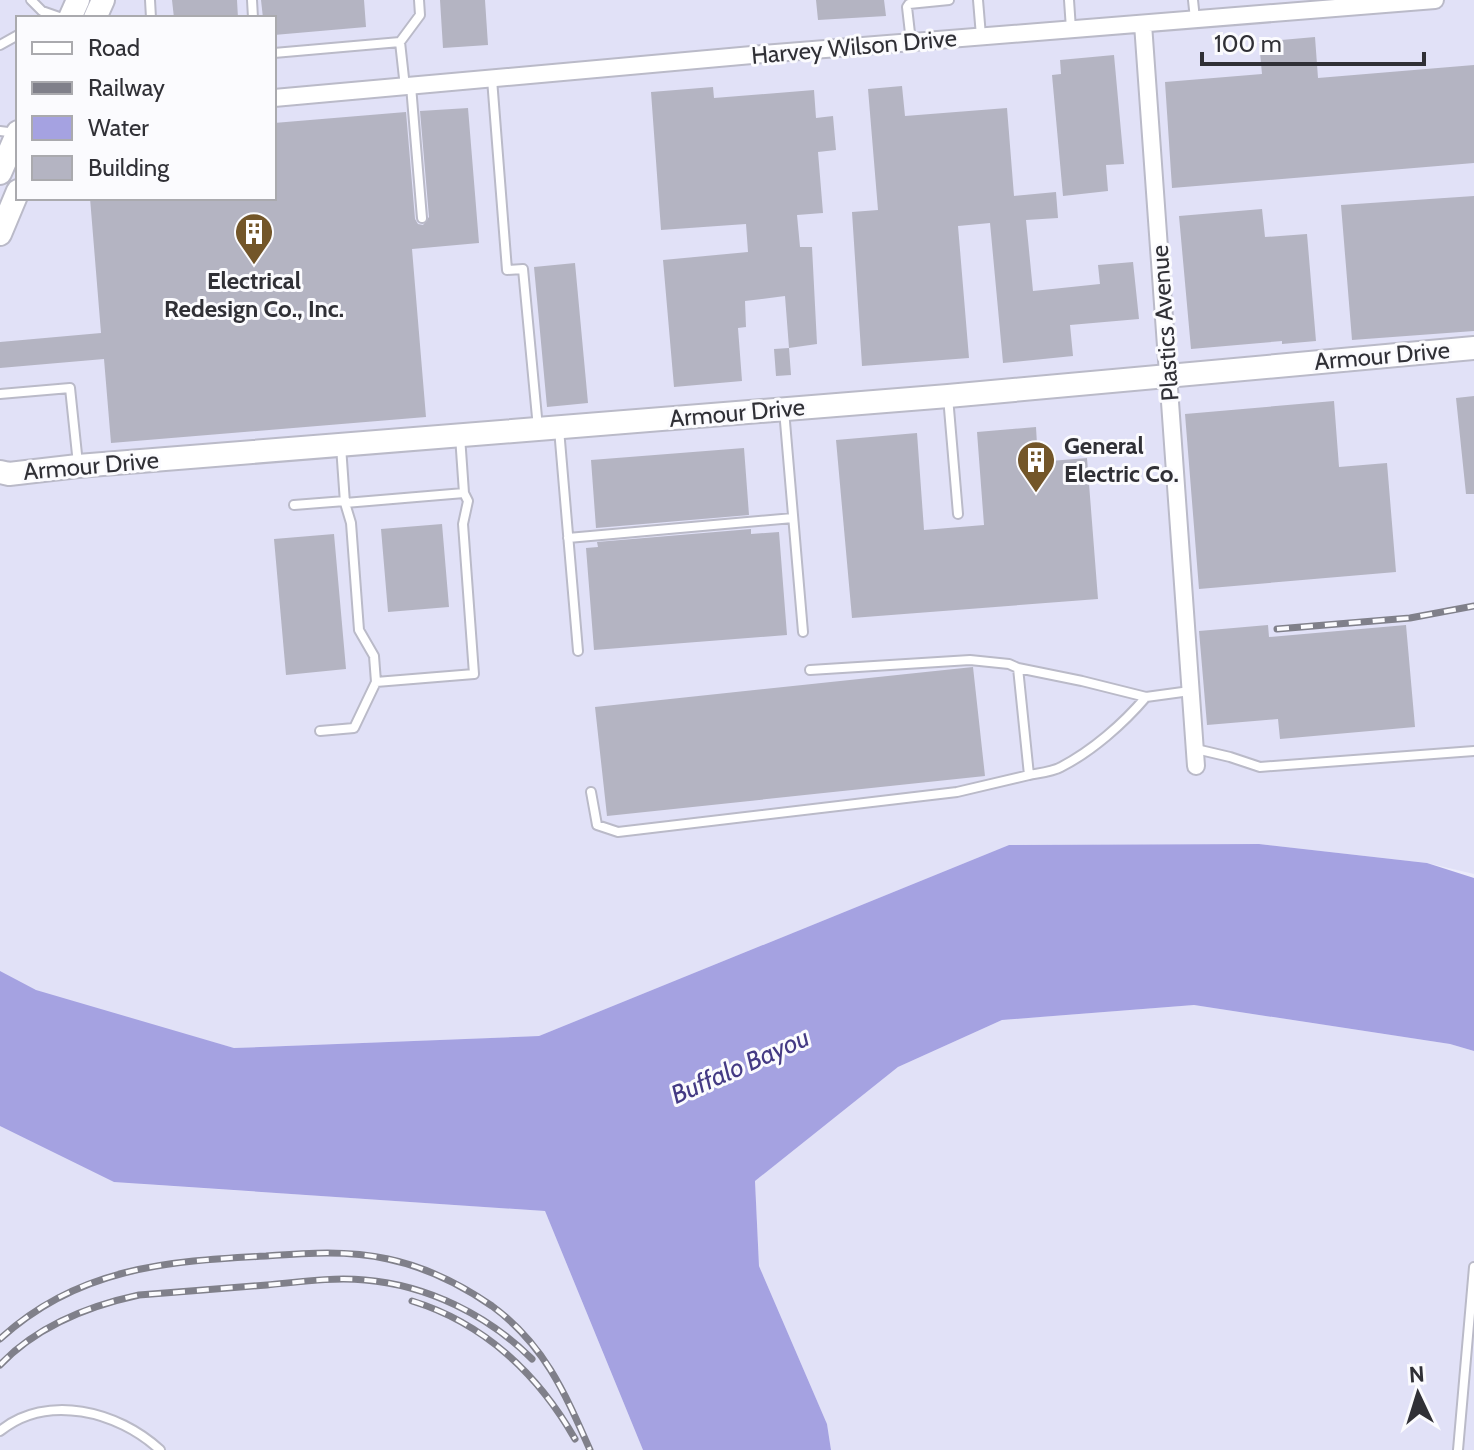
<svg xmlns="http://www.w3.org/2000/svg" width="1474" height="1450" font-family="Cabin,sans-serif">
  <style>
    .built { fill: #e1e1f7; fill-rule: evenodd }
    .water { fill: #a5a2e1 }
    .building { fill: #b4b4c2 }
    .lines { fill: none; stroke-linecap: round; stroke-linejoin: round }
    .lane-casing { stroke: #babac8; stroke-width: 12 }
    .street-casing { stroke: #babac8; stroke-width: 20 }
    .secondary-casing { stroke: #babac8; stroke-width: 26 }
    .lane { stroke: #fff; stroke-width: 8 }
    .street { stroke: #fff; stroke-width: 16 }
    .secondary { stroke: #fff; stroke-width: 22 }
    .rail-casing { stroke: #80808a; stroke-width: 7 }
    .rail { stroke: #fbfbfe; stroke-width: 4; stroke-dasharray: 12; stroke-linecap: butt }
    .labels { text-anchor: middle; stroke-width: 6; stroke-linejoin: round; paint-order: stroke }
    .street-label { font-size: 24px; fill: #303036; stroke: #fbfbfe }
    .poi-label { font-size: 24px; font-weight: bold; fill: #303036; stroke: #fbfbfe }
    .water-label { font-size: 26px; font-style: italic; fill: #443a84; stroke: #fbfbfe }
  </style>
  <rect width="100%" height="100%" fill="#ececfb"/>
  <path class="built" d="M 0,0 L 1474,0 L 1474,874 L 1427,863 L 1259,844 L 1009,845 L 539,1036 L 234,1048 L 0,983 ZM 18,18 L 274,18 L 274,198 L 18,198 Z
    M 1194,1005 L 1450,1044 L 1474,1051 L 1474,1450 L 831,1450 L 827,1424 L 759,1266 L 755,1181 L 898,1067 L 1002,1020 Z
    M 0,1118 L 142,1184 L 545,1211 L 643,1450 L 0,1450 Z"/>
  <path class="water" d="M 1259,844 L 1427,863 L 1474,878 L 1474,1051 L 1450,1044 L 1194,1005 L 1002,1020 L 898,1067 L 755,1181 L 759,1266 L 827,1424 L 831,1450 L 643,1450 L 545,1211 L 114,1182 L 0,1126 L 0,971 L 36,990 L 234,1048 L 539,1036 L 1009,845 Z"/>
  <path class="building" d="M 172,0 L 237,0 L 238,18 L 174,18 Z
    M 261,0 L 364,0 L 366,27 L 274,35 L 274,18 L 263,18 Z
    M 440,0 L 485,0 L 488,45 L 443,48 Z
    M 816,0 L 884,0 L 886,16 L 818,20 Z
    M 1315,37 L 1318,78 L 1474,65 L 1474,163 L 1172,188 L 1165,82 L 1262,74 L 1259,42 Z
    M 1114,55 L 1124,164 L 1106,165 L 1108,191 L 1063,196 L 1052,75 L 1061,74 L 1060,60 Z
    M 902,86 L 905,116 L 1007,108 L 1014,196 L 1056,192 L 1058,218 L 1026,220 L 1033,291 L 1100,284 L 1098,265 L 1133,262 L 1139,319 L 1070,325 L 1073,356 L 1003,363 L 990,223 L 958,226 L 969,358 L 862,366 L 852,212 L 878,210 L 868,89 Z
    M 713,87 L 714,98 L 814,90 L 816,118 L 833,116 L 836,150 L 818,152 L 823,213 L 797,215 L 800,247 L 812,247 L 817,344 L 789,348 L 785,296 L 745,301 L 746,327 L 738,328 L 742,381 L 674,387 L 663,260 L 748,252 L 746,224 L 661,230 L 651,92 Z
    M 468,108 L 479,243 L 412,249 L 426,417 L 111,443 L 104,359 L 0,368 L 0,342 L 101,333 L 90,198 L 274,198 L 274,123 L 406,112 L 415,219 L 418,224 L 423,225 L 429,217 L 420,111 Z
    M 1474,196 L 1474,331 L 1352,340 L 1341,205 Z
    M 1262,209 L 1265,237 L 1307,234 L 1316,341 L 1282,344 L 1282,341 L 1191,349 L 1179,216 Z
    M 575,263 L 588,403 L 547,407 L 534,267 Z
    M 789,348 L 791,375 L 776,376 L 774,349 Z
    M 1474,396 L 1474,494 L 1466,494 L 1456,398 Z
    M 1334,401 L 1339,467 L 1387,463 L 1396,572 L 1199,589 L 1185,414 Z
    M 1036,427 L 1038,462 L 1087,458 L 1098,599 L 852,618 L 836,440 L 917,433 L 924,530 L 984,525 L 977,432 Z
    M 744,448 L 749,515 L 596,528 L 591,460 Z
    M 442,524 L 449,607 L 388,612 L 381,529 Z
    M 751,529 L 751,534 L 779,532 L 787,635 L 594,650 L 586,548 L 598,547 L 597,542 Z
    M 334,534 L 346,669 L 286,675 L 274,539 Z
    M 1268,625 L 1269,637 L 1406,625 L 1415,727 L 1280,739 L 1278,719 L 1207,725 L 1199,631 Z
    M 973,667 L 985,776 L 607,816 L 595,707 Z"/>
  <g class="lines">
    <defs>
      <path id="lane" d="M 31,0 L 42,11 L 62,18
        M 150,0 L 151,18
        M 252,0 L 253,18
        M 978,0 L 981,36
        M 1069,0 L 1071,29
        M 1193,0 L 1195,19
        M 400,42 L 405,87
        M 911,42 L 907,7 L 909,4 L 949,0
        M 0,45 L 18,35
        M 274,53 L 400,42 L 420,15 L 419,0
        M 492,79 L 507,270 L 523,269 L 538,428
        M 411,86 L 422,218
        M 0,131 L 16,133
        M 0,394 L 70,388 L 78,464
        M 948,397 L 958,514
        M 784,410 L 803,632
        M 559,429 L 578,651
        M 341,446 L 345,503 L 464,493 L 460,436
        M 345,503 L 351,523 L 359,630 L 374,656 L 376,682 L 474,674 L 463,524 L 468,501 L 464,493
        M 294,505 L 345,501
        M 568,538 L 793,518
        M 810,670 L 970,660 L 1009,664 L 1018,668
        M 1146,697 L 1082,681 L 1018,668 L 1029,775 C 1039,773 1052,772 1061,767 C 1092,751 1123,724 1146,697 L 1190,691
        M 320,731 L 354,728 L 376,682
        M 1196,749 L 1230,757 L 1260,767 L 1474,751
        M 591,792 L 597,825 L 618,832 L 957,792 L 1029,775
        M 0,1431 C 47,1393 118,1411 160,1450
        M 1458,1450 L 1474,1267"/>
      <path id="street" d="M 1143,24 L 1196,766
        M 274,98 L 763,54 L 1435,0"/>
      <path id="secondary" d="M 70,18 L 78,0
        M 95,18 L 103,0
        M 0,173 L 18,132
        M 0,234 L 18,191
        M 0,472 L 9,474 L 78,466 L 948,396 L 1474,348"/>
    </defs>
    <use href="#lane" class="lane-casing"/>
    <use href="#street" class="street-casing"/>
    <use href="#secondary" class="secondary-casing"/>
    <use href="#lane" class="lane"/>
    <use href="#street" class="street"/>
    <use href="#secondary" class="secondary"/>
    <defs>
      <path id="rail" d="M 1277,629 L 1410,618 L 1474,606
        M 412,1301 C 484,1323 538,1374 575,1439
        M 0,1339 C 77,1268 167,1261 266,1256 C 307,1253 348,1250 388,1259 C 426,1267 460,1284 492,1306 C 544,1344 565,1393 590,1450
        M 0,1365 C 37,1326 88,1306 139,1295 C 182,1292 224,1288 267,1285 C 299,1282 332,1277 365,1280 C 427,1285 488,1315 532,1359"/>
    </defs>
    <use href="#rail" class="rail-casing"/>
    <use href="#rail" class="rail"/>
  </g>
  <defs>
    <symbol id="building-pin" viewBox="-11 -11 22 30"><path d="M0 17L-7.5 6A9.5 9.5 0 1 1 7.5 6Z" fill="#735629" stroke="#fbfbfe"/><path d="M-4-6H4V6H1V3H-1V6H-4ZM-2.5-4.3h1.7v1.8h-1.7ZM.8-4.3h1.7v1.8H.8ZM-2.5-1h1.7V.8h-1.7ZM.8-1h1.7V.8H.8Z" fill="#fff"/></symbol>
  </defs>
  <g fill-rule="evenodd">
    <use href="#building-pin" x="232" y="210" width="44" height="60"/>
    <use href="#building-pin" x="1014" y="438" width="44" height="60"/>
  </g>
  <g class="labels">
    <g class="street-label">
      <text transform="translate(854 47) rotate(-5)" y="8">Harvey Wilson Drive</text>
      <text transform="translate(1165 323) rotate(-94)" y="8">Plastics Avenue</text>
      <text transform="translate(1382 356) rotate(-5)" y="8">Armour Drive</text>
      <text transform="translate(737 413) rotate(-5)" y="8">Armour Drive</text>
      <text transform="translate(91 466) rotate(-5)" y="8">Armour Drive</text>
    </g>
    <g class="poi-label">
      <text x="254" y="289">Electrical<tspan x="254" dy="28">Redesign Co., Inc.</tspan></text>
      <text x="1064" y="454" text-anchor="start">General<tspan x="1064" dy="28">Electric Co.</tspan></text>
    </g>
    <g class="water-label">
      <text transform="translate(740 1066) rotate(-24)" y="9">Buffalo Bayou</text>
    </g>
  </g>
  <rect x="16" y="16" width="260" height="184" fill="#fbfbfe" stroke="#aaaaae" stroke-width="2"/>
  <rect x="32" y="42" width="40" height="12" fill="#ffffff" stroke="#aaaaae" stroke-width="2"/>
  <text x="88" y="56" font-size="24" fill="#303036">Road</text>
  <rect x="32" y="82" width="40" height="12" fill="#80808a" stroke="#aaaaae" stroke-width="2"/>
  <text x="88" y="96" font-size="24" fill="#303036">Railway</text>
  <rect x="32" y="116" width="40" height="24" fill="#a5a2e1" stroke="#aaaaae" stroke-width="2"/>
  <text x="88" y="136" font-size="24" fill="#303036">Water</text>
  <rect x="32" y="156" width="40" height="24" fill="#b4b4c2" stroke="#aaaaae" stroke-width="2"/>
  <text x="88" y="176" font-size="24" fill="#303036">Building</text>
  <g transform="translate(1418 1394) rotate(356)" stroke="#fbfbfe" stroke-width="6" paint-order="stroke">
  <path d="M0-6L14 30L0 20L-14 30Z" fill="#303036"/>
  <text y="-12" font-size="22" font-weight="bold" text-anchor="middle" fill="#303036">N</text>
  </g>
  <path d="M1202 52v12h222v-12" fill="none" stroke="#303036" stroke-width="4"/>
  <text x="1214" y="52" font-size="24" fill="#303036" stroke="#fbfbfe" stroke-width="6" paint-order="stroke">100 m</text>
</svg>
